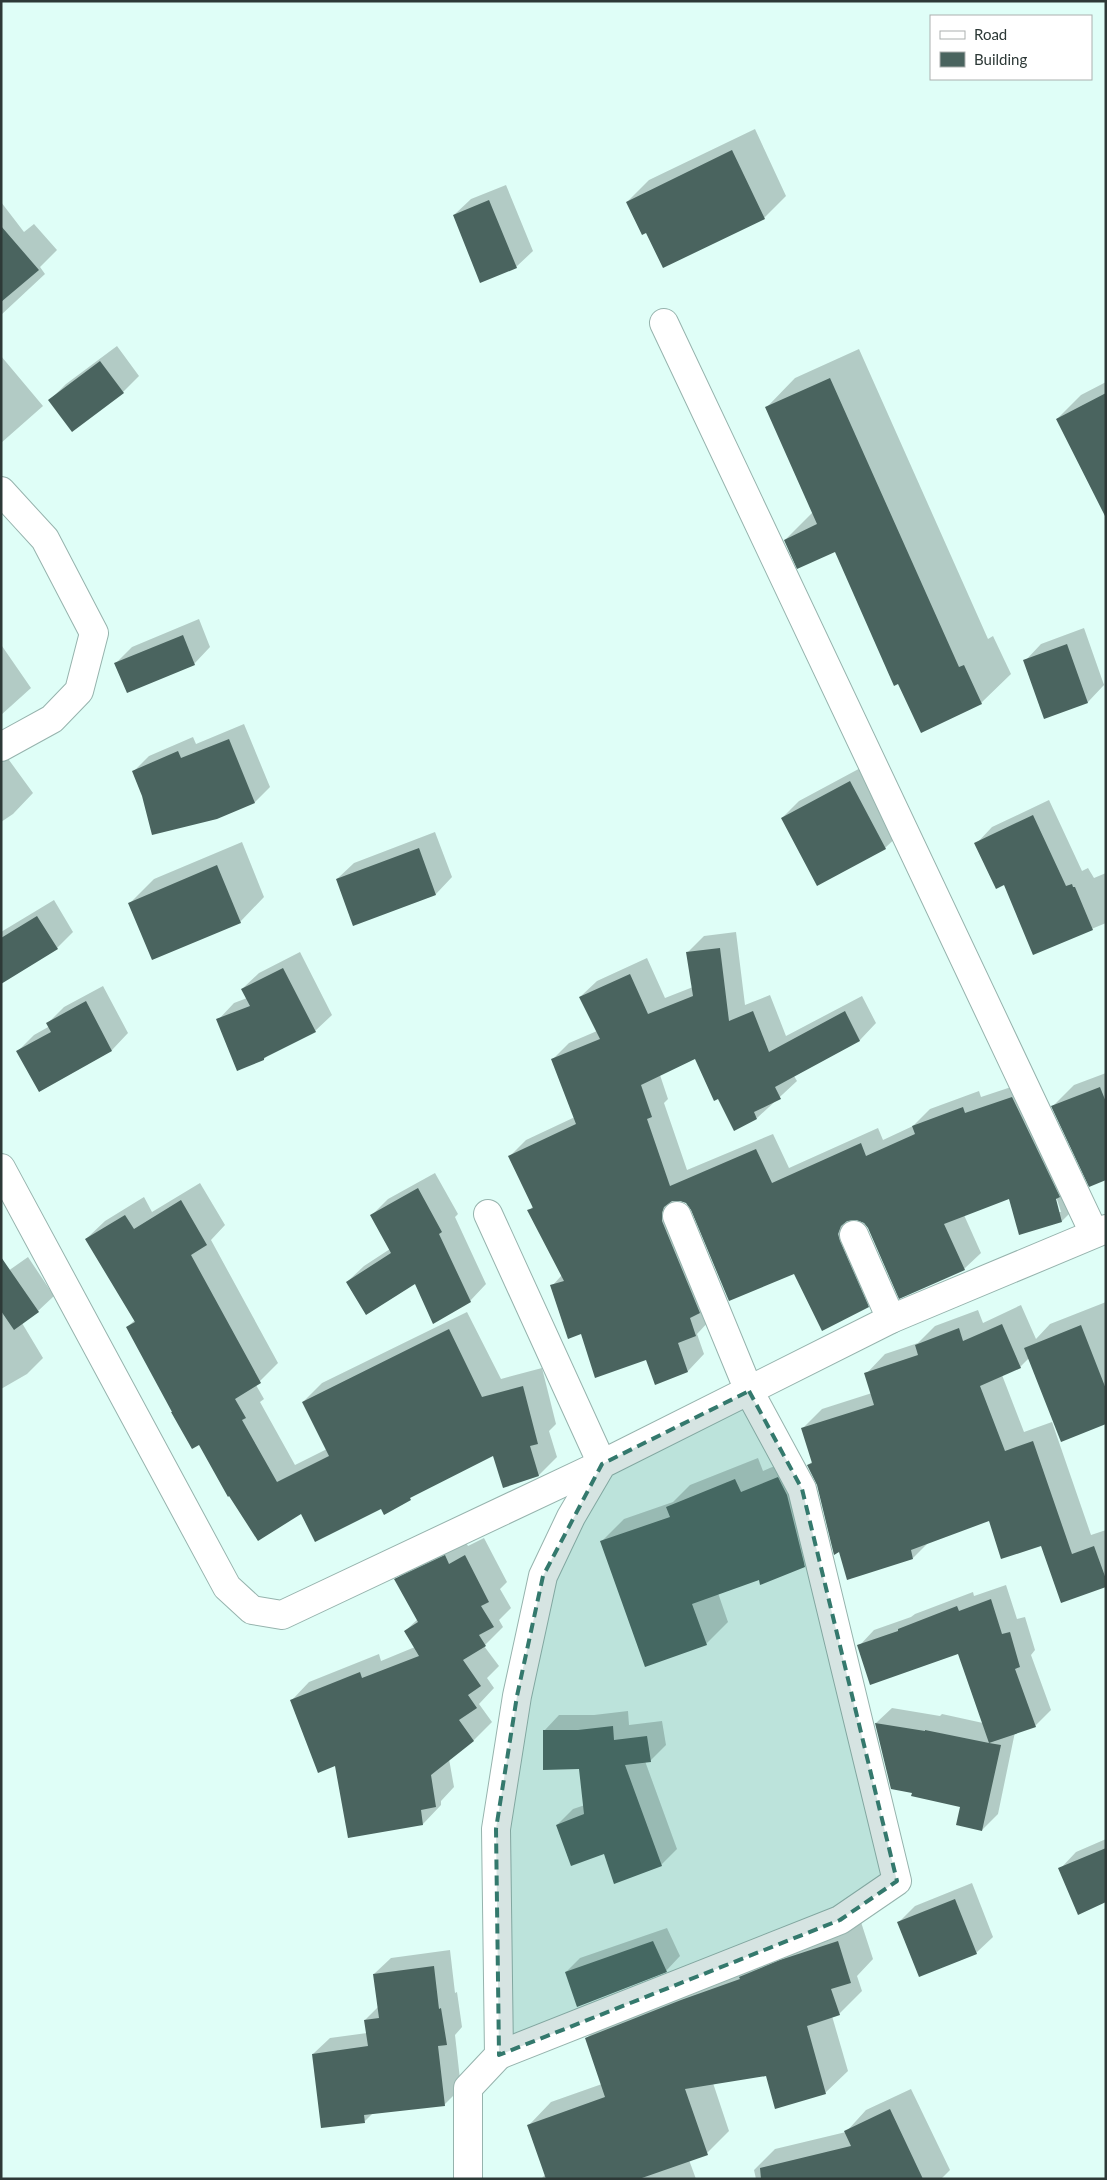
<svg xmlns="http://www.w3.org/2000/svg" width="1107" height="2180" font-family="Lato,sans-serif">
  <style>
    .shadow { fill: #0003; fill-rule: evenodd }
    .building { fill: #4a645f }
    .lines { fill: none; stroke-linecap: round; stroke-linejoin: round }
    .minor-casing { stroke: #96b3ad; stroke-width: 30 }
    .tertiary-casing { stroke: #96b3ad; stroke-width: 30 }
    .minor { stroke: #fff; stroke-width: 28 }
    .tertiary { stroke: #fff; stroke-width: 28 }
    .marked { fill: #34796d; fill-opacity: 0.2; stroke: #34796d; stroke-width: 4; stroke-dasharray: 10 6; stroke-linejoin: round }
  </style>
  <rect width="100%" height="100%" fill="#dffef7"/>
  <path class="shadow" d="M 755,129 L 786,196 L 764,218 L 647,231 L 627,202 L 649,180 Z
    M 506,185 L 533,251 L 516,267 L 454,215 L 471,199 Z
    M 1,202 L 24,232 L 34,224 L 57,250 L 40,267 L 45,274 L 1,315 Z
    M 117,346 L 139,376 L 123,392 L 50,400 L 66,384 Z
    M 859,349 L 988,639 L 993,636 L 1011,674 L 981,703 L 835,551 L 785,540 L 813,512 L 766,408 L 795,378 Z
    M 1,356 L 43,406 L 1,443 Z
    M 1106,382 L 1106,501 L 1057,419 L 1081,395 Z
    M 199,619 L 210,647 L 194,664 L 116,663 L 132,647 Z
    M 1084,628 L 1104,685 L 1088,702 L 1045,717 L 1025,661 L 1041,644 Z
    M 2,646 L 31,688 L 1,715 L 1,647 Z
    M 244,724 L 270,787 L 255,802 L 216,817 L 144,795 L 134,771 L 149,756 L 193,737 L 196,744 Z
    M 1,749 L 33,793 L 13,814 L 1,822 Z
    M 866,765 L 902,832 L 885,848 L 782,818 L 799,801 Z
    M 1049,800 L 1082,871 L 1088,868 L 1094,878 L 1106,873 L 1106,923 L 1033,953 L 1005,884 L 976,844 L 992,827 Z
    M 435,832 L 452,877 L 436,894 L 354,924 L 337,879 L 354,863 Z
    M 242,842 L 264,897 L 240,922 L 130,903 L 154,879 Z
    M 54,900 L 73,932 L 57,948 L 1,981 L 1,932 Z
    M 736,932 L 745,1005 L 770,995 L 786,1036 L 862,996 L 876,1023 L 860,1040 L 794,1076 L 797,1081 L 757,1118 L 696,1058 L 660,1075 L 668,1099 L 664,1103 L 687,1170 L 773,1134 L 789,1168 L 878,1128 L 883,1140 L 913,1126 L 930,1109 L 979,1091 L 981,1097 L 1029,1081 L 1079,1204 L 1062,1221 L 1020,1233 L 1009,1198 L 964,1215 L 981,1253 L 964,1269 L 869,1228 L 864,1222 L 855,1218 L 885,1290 L 868,1306 L 795,1272 L 693,1209 L 687,1202 L 678,1199 L 712,1318 L 697,1334 L 704,1354 L 688,1371 L 656,1383 L 647,1358 L 582,1333 L 552,1286 L 562,1275 L 529,1211 L 533,1206 L 510,1156 L 526,1140 L 575,1117 L 552,1060 L 569,1043 L 597,1031 L 580,997 L 597,981 L 647,958 L 665,998 L 693,987 L 688,952 L 704,936 ZM 1053,1193 L 1055,1193 L 1061,1212 L 1058,1212 Z
    M 300,952 L 332,1015 L 315,1031 L 268,1055 L 264,1059 L 218,1020 L 234,1003 L 247,998 L 242,989 L 259,973 Z
    M 103,986 L 128,1033 L 112,1050 L 39,1090 L 18,1051 L 34,1035 L 50,1026 L 48,1023 L 64,1007 Z
    M 1106,1073 L 1106,1179 L 1053,1106 L 1074,1085 Z
    M 435,1173 L 458,1214 L 455,1217 L 486,1284 L 470,1301 L 415,1282 L 347,1282 L 364,1266 L 390,1249 L 372,1215 L 388,1199 Z
    M 200,1183 L 225,1225 L 211,1240 L 278,1363 L 256,1385 L 264,1399 L 260,1402 L 295,1465 L 327,1449 L 303,1402 L 322,1383 L 467,1312 L 501,1379 L 542,1368 L 556,1424 L 549,1431 L 557,1457 L 539,1475 L 504,1487 L 494,1454 L 415,1494 L 384,1513 L 382,1508 L 302,1512 L 199,1443 L 174,1411 L 127,1327 L 135,1320 L 86,1239 L 105,1221 L 144,1197 L 152,1212 Z
    M 28,1257 L 54,1296 L 38,1311 L 22,1323 L 43,1358 L 27,1374 L 1,1389 L 1,1276 Z
    M 1106,1302 L 1106,1423 L 1029,1358 L 1020,1367 L 1002,1375 L 1024,1432 L 1052,1422 L 1091,1535 L 1106,1530 L 1106,1585 L 1041,1544 L 990,1519 L 929,1542 L 913,1558 L 818,1485 L 808,1465 L 813,1461 L 803,1428 L 822,1409 L 872,1393 L 866,1374 L 885,1354 L 918,1343 L 935,1326 L 978,1310 L 983,1323 L 1021,1305 L 1036,1339 L 1050,1324 Z
    M 800,1455 L 809,1472 L 826,1543 L 804,1565 L 718,1593 L 728,1622 L 706,1644 L 602,1541 L 624,1519 L 673,1502 L 690,1485 L 758,1458 L 763,1471 Z
    M 463,1538 L 468,1546 L 484,1538 L 507,1582 L 500,1589 L 511,1608 L 499,1620 L 503,1627 L 484,1646 L 499,1666 L 487,1678 L 494,1688 L 479,1704 L 492,1722 L 474,1740 L 449,1759 L 454,1787 L 441,1801 L 441,1805 L 423,1824 L 349,1836 L 336,1765 L 291,1701 L 309,1682 L 379,1654 L 381,1661 L 415,1647 L 405,1631 L 418,1619 L 396,1580 L 414,1561 Z
    M 1006,1585 L 1017,1619 L 1025,1617 L 1035,1650 L 1031,1655 L 1051,1710 L 1035,1726 L 1015,1732 L 998,1814 L 982,1830 L 962,1806 L 913,1792 L 892,1788 L 876,1723 L 892,1708 L 940,1716 L 942,1714 L 983,1723 L 959,1652 L 859,1646 L 874,1630 L 911,1617 L 915,1614 L 973,1592 L 974,1596 Z
    M 628,1711 L 629,1725 L 662,1721 L 666,1745 L 650,1761 L 645,1761 L 677,1849 L 661,1865 L 604,1852 L 557,1825 L 573,1809 L 585,1805 L 580,1768 L 544,1731 L 559,1715 L 594,1715 Z
    M 1106,1839 L 1106,1901 L 1060,1869 L 1076,1852 Z
    M 972,1883 L 993,1937 L 976,1953 L 899,1922 L 915,1906 Z
    M 860,1919 L 873,1959 L 857,1976 L 862,1991 L 839,2014 L 832,2016 L 848,2071 L 825,2093 L 766,2075 L 713,2083 L 729,2131 L 707,2153 L 689,2160 L 696,2179 L 541,2179 L 546,2174 L 529,2125 L 551,2102 L 602,2084 L 587,2038 L 609,2015 Z
    M 667,1928 L 680,1956 L 666,1971 L 566,1972 L 580,1958 Z
    M 450,1950 L 455,1993 L 457,1992 L 462,2027 L 455,2035 L 461,2088 L 444,2105 L 373,2113 L 365,2121 L 313,2054 L 330,2038 L 367,2033 L 365,2020 L 378,2007 L 374,1974 L 391,1958 Z
    M 911,2089 L 950,2170 L 941,2179 L 756,2179 L 754,2170 L 775,2149 L 846,2132 L 866,2110 Z"/>
  <path class="building" d="M 732,150 L 765,219 L 663,268 L 646,233 L 642,235 L 626,202 Z
    M 489,200 L 517,268 L 480,283 L 453,215 Z
    M 1,226 L 39,270 L 1,302 Z
    M 100,361 L 124,393 L 72,432 L 48,400 Z
    M 830,378 L 959,667 L 964,665 L 982,704 L 921,733 L 898,684 L 894,686 L 835,552 L 797,569 L 784,540 L 817,524 L 765,407 Z
    M 1106,393 L 1106,518 L 1056,419 Z
    M 183,635 L 195,665 L 127,693 L 114,663 Z
    M 1067,644 L 1088,703 L 1044,719 L 1023,660 Z
    M 229,739 L 255,803 L 217,819 L 152,835 L 142,796 L 132,771 L 178,751 L 181,758 Z
    M 850,781 L 886,849 L 817,886 L 781,818 Z
    M 1033,815 L 1066,886 L 1072,884 L 1073,887 L 1075,887 L 1093,930 L 1033,955 L 1004,885 L 996,889 L 974,843 Z
    M 419,848 L 436,895 L 353,926 L 336,879 Z
    M 217,865 L 241,923 L 152,960 L 128,903 Z
    M 37,916 L 58,949 L 1,984 L 1,938 Z
    M 720,948 L 729,1021 L 753,1011 L 769,1052 L 845,1011 L 860,1041 L 775,1087 L 781,1099 L 754,1112 L 757,1119 L 734,1131 L 718,1099 L 714,1101 L 695,1059 L 641,1085 L 652,1117 L 647,1119 L 670,1186 L 756,1149 L 772,1183 L 861,1143 L 866,1156 L 915,1134 L 912,1126 L 963,1107 L 965,1113 L 1012,1097 L 1060,1197 L 1056,1199 L 1062,1222 L 1019,1235 L 1009,1199 L 944,1224 L 965,1270 L 899,1299 L 868,1228 L 864,1223 L 856,1220 L 847,1221 L 841,1226 L 838,1234 L 840,1241 L 869,1307 L 822,1331 L 794,1274 L 729,1301 L 691,1210 L 686,1203 L 680,1201 L 672,1201 L 664,1207 L 662,1213 L 662,1221 L 700,1313 L 690,1318 L 696,1336 L 678,1343 L 688,1372 L 655,1385 L 646,1360 L 595,1378 L 581,1334 L 568,1339 L 550,1285 L 564,1281 L 527,1210 L 533,1208 L 508,1156 L 576,1124 L 551,1059 L 600,1039 L 579,997 L 630,974 L 648,1014 L 693,996 L 686,952 Z
    M 283,968 L 316,1032 L 264,1058 L 264,1060 L 237,1071 L 216,1019 L 250,1006 L 241,989 Z
    M 86,1001 L 112,1051 L 39,1092 L 16,1051 L 51,1032 L 46,1023 Z
    M 1100,1087 L 1106,1102 L 1106,1180 L 1089,1187 L 1051,1106 Z
    M 418,1188 L 442,1232 L 439,1234 L 471,1302 L 433,1324 L 415,1284 L 366,1315 L 346,1282 L 391,1253 L 370,1215 Z
    M 181,1200 L 207,1245 L 191,1255 L 261,1383 L 235,1399 L 246,1418 L 242,1420 L 277,1482 L 329,1456 L 302,1402 L 449,1329 L 482,1397 L 523,1386 L 538,1444 L 530,1446 L 539,1476 L 503,1488 L 493,1456 L 410,1498 L 411,1500 L 384,1515 L 381,1509 L 315,1542 L 301,1514 L 258,1541 L 229,1496 L 228,1497 L 199,1445 L 192,1449 L 171,1412 L 172,1412 L 126,1327 L 135,1322 L 85,1239 L 125,1215 L 134,1229 Z
    M 1,1257 L 39,1312 L 14,1330 L 1,1311 Z
    M 1002,1324 L 1021,1368 L 980,1386 L 1005,1451 L 1033,1441 L 1072,1554 L 1094,1546 L 1106,1579 L 1106,1587 L 1061,1603 L 1041,1546 L 1001,1559 L 989,1521 L 911,1550 L 913,1559 L 847,1580 L 839,1552 L 834,1555 L 817,1485 L 807,1465 L 812,1463 L 801,1428 L 874,1405 L 864,1373 L 918,1355 L 915,1345 L 959,1328 L 963,1341 Z
    M 1081,1325 L 1106,1389 L 1106,1424 L 1061,1442 L 1024,1348 Z
    M 778,1477 L 787,1495 L 805,1567 L 760,1585 L 759,1580 L 692,1604 L 707,1645 L 645,1667 L 600,1541 L 670,1517 L 666,1507 L 735,1479 L 741,1492 Z
    M 445,1555 L 449,1564 L 465,1555 L 489,1602 L 481,1606 L 494,1627 L 479,1635 L 486,1646 L 463,1660 L 481,1686 L 468,1695 L 477,1708 L 459,1720 L 474,1741 L 431,1775 L 436,1807 L 421,1810 L 423,1825 L 348,1838 L 335,1766 L 318,1773 L 290,1700 L 360,1672 L 362,1678 L 419,1656 L 404,1631 L 418,1622 L 394,1579 Z
    M 991,1599 L 1002,1634 L 1010,1632 L 1020,1667 L 1015,1669 L 1036,1727 L 989,1743 L 1001,1745 L 982,1831 L 956,1825 L 960,1807 L 911,1796 L 912,1793 L 891,1789 L 875,1723 L 925,1731 L 925,1730 L 989,1743 L 958,1654 L 870,1685 L 857,1645 L 898,1631 L 898,1629 L 957,1606 L 959,1611 Z
    M 613,1726 L 614,1740 L 647,1736 L 651,1762 L 625,1765 L 662,1866 L 614,1884 L 604,1854 L 571,1866 L 556,1825 L 584,1814 L 579,1769 L 543,1770 L 543,1730 L 578,1730 Z
    M 1106,1848 L 1106,1902 L 1078,1915 L 1058,1868 Z
    M 955,1899 L 977,1954 L 919,1977 L 897,1922 Z
    M 653,1941 L 667,1972 L 577,2007 L 565,1972 Z
    M 838,1941 L 851,1983 L 831,1989 L 840,2015 L 807,2026 L 826,2094 L 775,2109 L 766,2076 L 685,2089 L 708,2155 L 639,2179 L 546,2179 L 527,2125 L 605,2097 L 585,2038 L 681,2000 L 740,1979 L 739,1977 L 780,1960 Z
    M 434,1966 L 439,2009 L 441,2008 L 447,2045 L 438,2046 L 445,2106 L 364,2115 L 365,2123 L 321,2128 L 312,2054 L 368,2046 L 364,2020 L 379,2018 L 373,1974 Z
    M 890,2109 L 923,2179 L 761,2179 L 760,2168 L 851,2146 L 844,2131 Z"/>
  <g class="lines">
    <defs>
      <path id="minor" d="M 664,323 L 1094,1233
        M 1,491 L 45,539 L 94,633 L 79,691 L 52,719 L 1,747
        M 1,1168 L 227,1587 L 252,1610 L 282,1615 L 602,1464 L 488,1214
        M 854,1235 L 891,1319
        M 499,2055 L 840,1920 L 897,1881 L 802,1489 L 749,1391 L 677,1216"/>
      <path id="tertiary" d="M 468,2179 L 468,2088 L 499,2055 L 496,1829 L 517,1696 L 543,1576 L 571,1517 L 602,1464 L 891,1319 L 1106,1229"/>
    </defs>
    <use href="#minor" class="minor-casing"/>
    <use href="#tertiary" class="tertiary-casing"/>
    <use href="#minor" class="minor"/>
    <use href="#tertiary" class="tertiary"/>
  </g>
  <path class="marked" d="M 749,1391 L 802,1489 L 897,1881 L 840,1920 L 499,2055 L 496,1829 L 517,1696 L 543,1576 L 602,1464 Z"/>
  <rect width="1107" height="2180" fill="none" stroke="#2d3937" stroke-width="5"/>
  <rect x="930" y="15" width="162" height="65" fill="#ffffff" stroke="#abb0af"/>
  <rect x="940" y="31" width="25" height="8" fill="#ffffff" stroke="#abb0af"/>
  <text x="974" y="40" font-size="15" fill="#2d3937">Road</text>
  <rect x="940" y="52" width="25" height="15" fill="#4a645f" stroke="#abb0af"/>
  <text x="974" y="65" font-size="15" fill="#2d3937">Building</text>
</svg>
